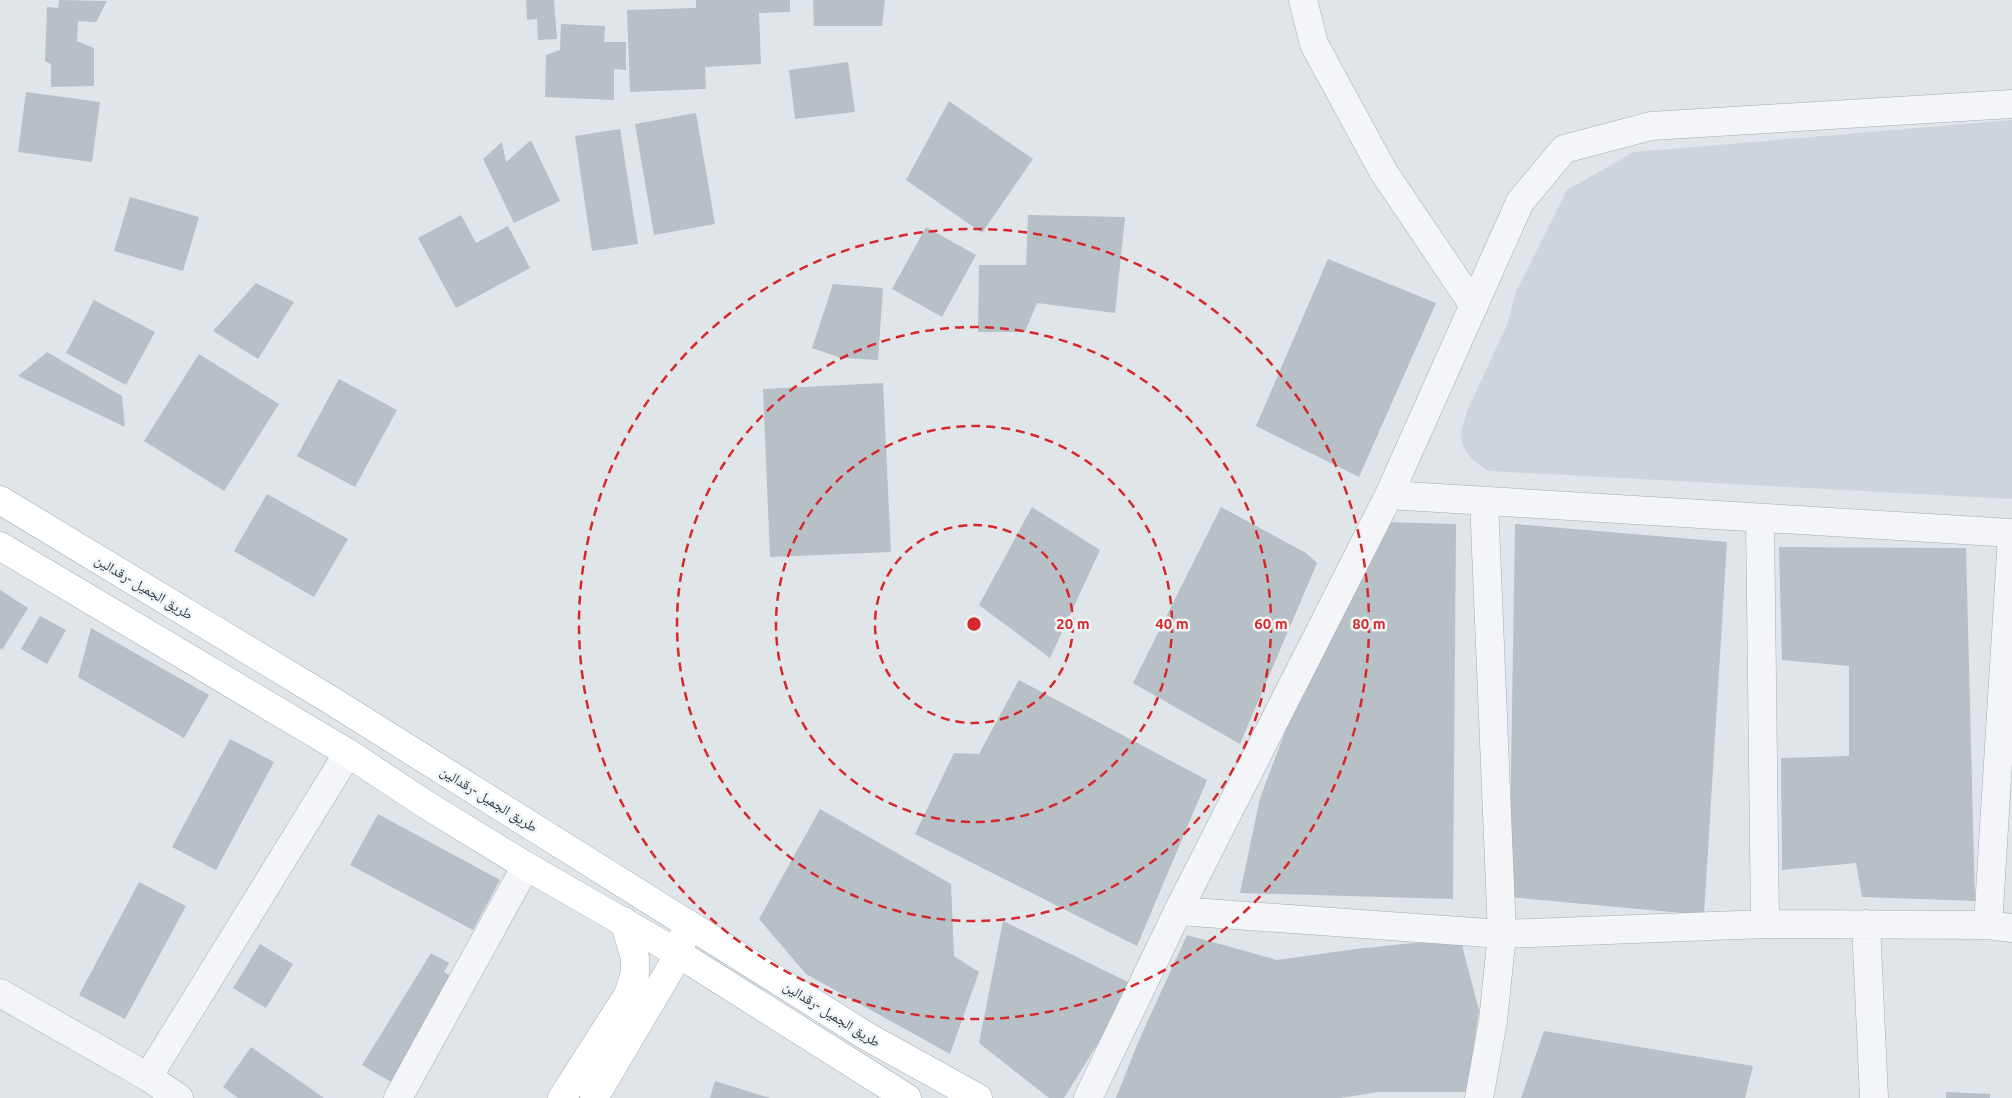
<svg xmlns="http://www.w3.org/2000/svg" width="2012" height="1098" font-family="Ubuntu,'Noto Naskh Arabic',sans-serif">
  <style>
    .built { fill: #ced4dc }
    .building { fill: #b7bfc7 }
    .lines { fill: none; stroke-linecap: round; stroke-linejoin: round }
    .street-casing { stroke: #a5adb4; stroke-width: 29 }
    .secondary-casing { stroke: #a5adb4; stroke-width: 29 }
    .primary-casing { stroke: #9eabb6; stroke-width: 29 }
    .street { stroke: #f3f5f8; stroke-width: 28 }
    .secondary { stroke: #fff; stroke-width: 28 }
    .primary { stroke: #fff; stroke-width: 28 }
    .ring { fill: none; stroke: #d62828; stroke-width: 2.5; stroke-dasharray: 9 6 }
    .labels { text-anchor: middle; stroke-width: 5; stroke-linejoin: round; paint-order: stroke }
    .street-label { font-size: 14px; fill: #273542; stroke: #eff4f7 }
    .centre { fill: #d62828; stroke: #eff4f7; stroke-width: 2.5 }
    .ring-label { font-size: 15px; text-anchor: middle; font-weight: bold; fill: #d62828; stroke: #eff4f7; stroke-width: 5; stroke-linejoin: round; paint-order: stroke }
  </style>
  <rect width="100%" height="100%" fill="#e0e5ea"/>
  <path class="built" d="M 2012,120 L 2012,499 L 1489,471 L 1471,459 L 1462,444 L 1461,431 L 1468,409 L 1507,325 L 1516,292 L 1567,190 L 1634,152 Z"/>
  <path class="building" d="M 59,0 L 107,1 L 96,22 L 78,21 L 77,41 L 94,48 L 94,86 L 51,87 L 51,64 L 45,61 L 47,7 L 58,8 Z
    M 526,0 L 554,0 L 557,39 L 538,40 L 537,19 L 527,20 Z
    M 696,0 L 790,0 L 790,12 L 759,13 L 761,64 L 705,67 L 706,89 L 630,92 L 627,10 L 696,8 Z
    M 813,0 L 885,0 L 882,26 L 814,26 Z
    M 561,24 L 605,26 L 604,42 L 626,42 L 626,70 L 614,69 L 614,100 L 545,97 L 546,55 L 560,50 Z
    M 848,62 L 855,112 L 795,119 L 789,70 Z
    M 26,92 L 100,102 L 92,162 L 18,152 Z
    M 949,101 L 1033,159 L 982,233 L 906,180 Z
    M 696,113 L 715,224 L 654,235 L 635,124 Z
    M 620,129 L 638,244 L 592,251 L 575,136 Z
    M 531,140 L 560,201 L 514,223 L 483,159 L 502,142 L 506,162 Z
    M 130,197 L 199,217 L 183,271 L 114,251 Z
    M 461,215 L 476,243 L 508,226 L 530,268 L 456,308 L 418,238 Z
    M 1028,215 L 1125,217 L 1115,313 L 1037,303 L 1025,332 L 978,332 L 979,265 L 1026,265 Z
    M 926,227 L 976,255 L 942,317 L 892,289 Z
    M 1328,259 L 1436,303 L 1359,477 L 1256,426 Z
    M 256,283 L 294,302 L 258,359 L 213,331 Z
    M 833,284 L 883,288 L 878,360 L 841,358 L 812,348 Z
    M 94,300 L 155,332 L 126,385 L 66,353 Z
    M 47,352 L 122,396 L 125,427 L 18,376 Z
    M 199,354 L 279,404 L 224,491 L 144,441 Z
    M 339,379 L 397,410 L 355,487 L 297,456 Z
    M 883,383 L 891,552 L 770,557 L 763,389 Z
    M 267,494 L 348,539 L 314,597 L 234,551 Z
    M 1032,507 L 1100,550 L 1050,658 L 979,605 Z
    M 1221,507 L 1306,553 L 1317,563 L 1240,744 L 1133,683 Z
    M 1382,522 L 1456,524 L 1453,899 L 1240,893 L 1260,798 L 1300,693 Z
    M 1515,524 L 1727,542 L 1704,915 L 1509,897 Z
    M 1779,547 L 1966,548 L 1975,901 L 1862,897 L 1856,863 L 1782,870 L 1781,758 L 1849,756 L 1849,666 L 1782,660 Z
    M 0,590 L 28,608 L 2,650 L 0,648 Z
    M 40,616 L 66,630 L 47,664 L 21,649 Z
    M 91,628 L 209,695 L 184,738 L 78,677 Z
    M 1019,680 L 1207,780 L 1137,946 L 915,834 L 954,753 L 979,754 Z
    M 230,739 L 274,762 L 216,870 L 172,847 Z
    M 820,809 L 951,884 L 954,956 L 979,972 L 950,1054 L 806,974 L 759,919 Z
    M 378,814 L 500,880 L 473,930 L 350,865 Z
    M 139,882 L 186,906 L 125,1019 L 79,995 Z
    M 1003,921 L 1134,985 L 1064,1098 L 1049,1098 L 979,1043 Z
    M 1187,935 L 1277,960 L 1356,949 L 1460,938 L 1479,1010 L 1467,1092 L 1378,1092 L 1341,1098 L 1116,1098 L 1139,1040 Z
    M 260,944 L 293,964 L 266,1008 L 233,988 Z
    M 431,953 L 449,963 L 444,972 L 459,981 L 396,1085 L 362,1065 Z
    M 1544,1031 L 1753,1066 L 1745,1098 L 1521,1098 Z
    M 251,1047 L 324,1098 L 238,1098 L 223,1087 Z
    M 715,1081 L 770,1098 L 710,1098 Z
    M 1946,1092 L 1990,1094 L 1990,1098 L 1946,1098 Z"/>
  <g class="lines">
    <defs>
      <path id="street" d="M 1303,0 L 1314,44 L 1383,171 L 1474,306
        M 1389,495 L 2012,533
        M 1760,518 L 1765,924 L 1988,925 L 2012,928
        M 1178,911 L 1502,934 L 1765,924
        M 1866,924 L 1874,1098
        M 1988,925 L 2012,536
        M 0,993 L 148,1077 L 179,1098
        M 148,1077 L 348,753
        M 398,1098 L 526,866
        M 1088,1098 L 1178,911 L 1389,495 L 1520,202 L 1564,149 L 1651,126 L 2012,104
        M 1479,1098 L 1493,1021 L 1502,934 L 1484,501"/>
      <path id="secondary" d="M 562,1098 L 628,995 L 635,974 L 635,958 L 624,921
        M 594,1098 L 679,954 L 687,923"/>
      <path id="primary" d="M 0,500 L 329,699 L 868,1037 L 978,1098
        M 0,546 L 348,753 L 425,804 L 526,866 L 679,954 L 907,1098"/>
    </defs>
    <use href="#street" class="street-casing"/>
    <use href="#secondary" class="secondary-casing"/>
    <use href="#primary" class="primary-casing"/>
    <use href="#street" class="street"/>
    <use href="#secondary" class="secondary"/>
    <use href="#primary" class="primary"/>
  </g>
  <g class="ring">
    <circle cx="974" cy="624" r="99"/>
    <circle cx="974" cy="624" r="198"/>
    <circle cx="974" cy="624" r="297"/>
    <circle cx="974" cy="624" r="395"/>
  </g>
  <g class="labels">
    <g class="street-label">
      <text transform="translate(144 587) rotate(31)" y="5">طريق الجميل -رقدالين</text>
      <text transform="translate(489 799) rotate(32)" y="5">طريق الجميل -رقدالين</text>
      <text transform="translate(832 1014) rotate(32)" y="5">طريق الجميل -رقدالين</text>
    </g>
  </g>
  <circle cx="974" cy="624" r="8" class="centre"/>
  <g class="ring-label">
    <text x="1073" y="629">20 m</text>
    <text x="1172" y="629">40 m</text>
    <text x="1271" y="629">60 m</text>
    <text x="1369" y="629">80 m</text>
  </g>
</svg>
